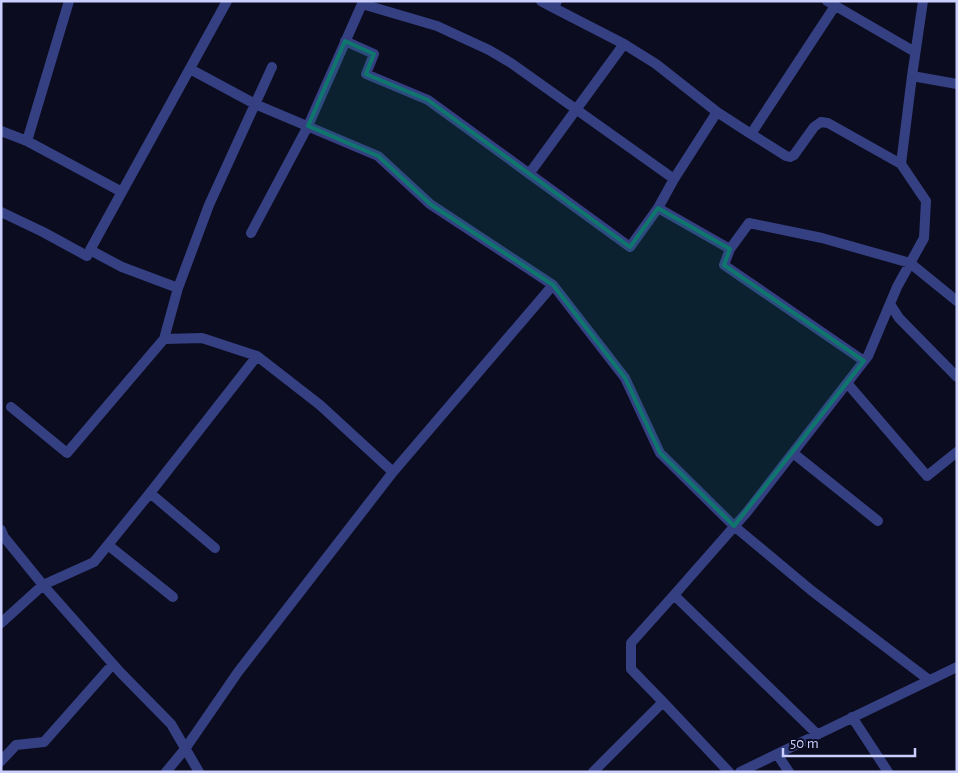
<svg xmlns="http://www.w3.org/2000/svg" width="958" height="773" font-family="'Alegreya Sans',sans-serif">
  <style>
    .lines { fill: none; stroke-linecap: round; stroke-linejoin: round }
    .minor { stroke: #354082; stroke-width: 10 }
    .marked { fill: #0f766e; fill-opacity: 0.2; stroke: #0f766e; stroke-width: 4; stroke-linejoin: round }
  </style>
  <rect width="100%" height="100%" fill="#0c0c20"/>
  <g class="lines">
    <path class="minor" d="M 541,1 L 554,8 L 557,1
      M 827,1 L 915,52
      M 554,8 L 624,44 L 656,64 L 717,112 L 751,134 L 835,6
      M 912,76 L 957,84
      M 1,131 L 27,141 L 122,192
      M 751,134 L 786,156 L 790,157 L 794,155 L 814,127 L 821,122 L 828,123 L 901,164
      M 27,141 L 69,1
      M 529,174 L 624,44
      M 674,179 L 717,112
      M 658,208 L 730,249
      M 1,212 L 43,232 L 87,256
      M 251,233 L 308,126 L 362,4 L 437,26 L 489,50 L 511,63 L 674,179 L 658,208 L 630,247 L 428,100 L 366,74 L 374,54 L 345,41
      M 553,285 L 625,378 L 660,453 L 734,526 L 812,591 L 929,680
      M 178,288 L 122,267 L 90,250 L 227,1
      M 890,304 L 899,318 L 957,377
      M 164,339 L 178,288 L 209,205 L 272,67
      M 864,361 L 724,265 L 730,249 L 749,223 L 822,238 L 910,263 L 957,301
      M 847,383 L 927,476 L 957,452
      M 11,407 L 67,453 L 164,339 L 202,338 L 257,356 L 320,405 L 393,472 L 553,285 L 430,204 L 378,156 L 255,104 L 190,69
      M 793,453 L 878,521
      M 150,493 L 215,548
      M 1,530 L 4,537 L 43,585 L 120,672 L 171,724 L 199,772
      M 108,545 L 173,597
      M 1,623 L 43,585 L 94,562 L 150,493 L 257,356
      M 663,702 L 631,669 L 631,643 L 674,595
      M 852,717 L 888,772
      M 817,734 L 674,595 L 747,512 L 868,356 L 897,287 L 924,238 L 926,201 L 901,164 L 912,76 L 923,1
      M 777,754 L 789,772
      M 1,761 L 16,745 L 44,742 L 113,664
      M 166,772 L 185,749 L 238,672 L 393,472
      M 593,772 L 663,702 L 729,772
      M 740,772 L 957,667"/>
  </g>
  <path class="marked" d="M 345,41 L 374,54 L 366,74 L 428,100 L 630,247 L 658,208 L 730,249 L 724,265 L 864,361 L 734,526 L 660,453 L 625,378 L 553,285 L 430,204 L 378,156 L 308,126 Z"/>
  <rect width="958" height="773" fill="none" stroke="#cbcfff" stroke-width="5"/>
  <path d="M783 748v8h132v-8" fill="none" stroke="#cbcfff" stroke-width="2.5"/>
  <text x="790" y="748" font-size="15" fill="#cbcfff" stroke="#0c0c20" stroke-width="4" paint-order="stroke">50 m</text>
</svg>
